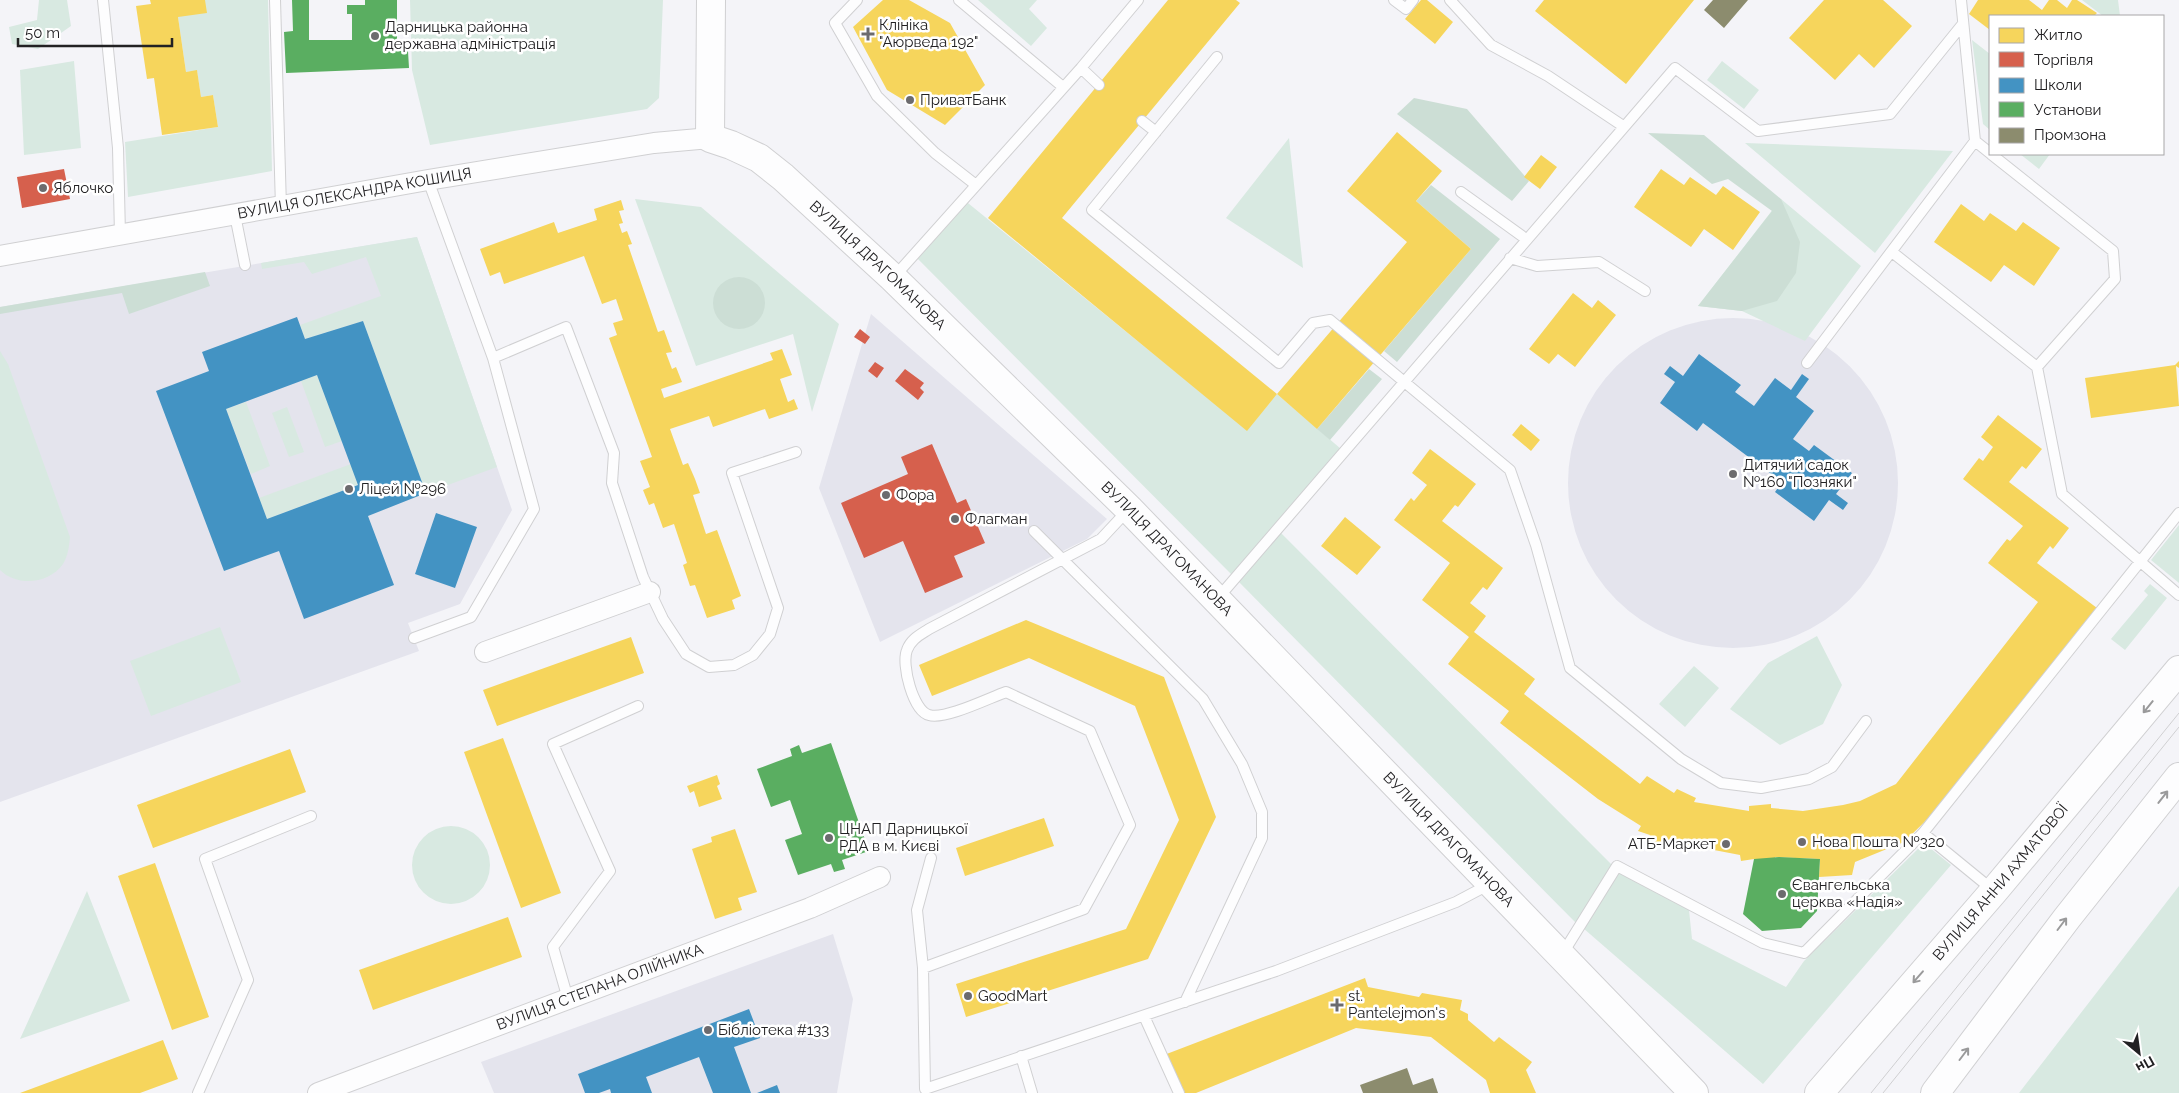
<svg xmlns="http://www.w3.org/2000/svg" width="2179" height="1093" font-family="Raleway,sans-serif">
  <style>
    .built { fill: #e4e4ed }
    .green { fill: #d8e9e1 }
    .forest { fill: #ccded5 }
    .homes { fill: #f6d55c }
    .shops { fill: #d6604d }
    .schools { fill: #4393c3; fill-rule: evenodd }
    .public { fill: #5aae61 }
    .industry { fill: #8c8c6e }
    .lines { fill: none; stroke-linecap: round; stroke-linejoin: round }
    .lane-casing { stroke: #d0d0d2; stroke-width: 12 }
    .street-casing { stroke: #d0d0d2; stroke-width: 22 }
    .secondary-casing { stroke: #d0d0d2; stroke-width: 30 }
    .lane { stroke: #fdfdfe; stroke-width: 10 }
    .street { stroke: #fdfdfe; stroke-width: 20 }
    .secondary { stroke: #fdfdfe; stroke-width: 28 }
    .tram { stroke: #d0d0d2; stroke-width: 1 }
    .oneway { stroke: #9a9a9b }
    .poi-dot { fill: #6c6b6e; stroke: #fff; stroke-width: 2 }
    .labels { text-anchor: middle; stroke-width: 5; stroke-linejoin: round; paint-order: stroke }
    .poi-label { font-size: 15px; fill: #222123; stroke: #fff; text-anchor: start }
    .street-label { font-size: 15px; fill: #222123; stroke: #fff }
  </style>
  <rect width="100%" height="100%" fill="#f4f4f8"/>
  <path class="built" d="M 417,237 L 512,510 L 460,604 L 408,623 L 419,651 L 0,802 L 0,307 Z
    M 871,314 L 1107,519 L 1087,539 L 880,642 L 819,488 Z
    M1568 483a165 165 0 1 1 330 0a165 165 0 1 1-330 0Z
    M 833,934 L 853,999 L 837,1093 L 494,1093 L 481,1062 Z"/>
  <path class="green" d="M 39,0 L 67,0 L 71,26 L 38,49 L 12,44 L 9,27 L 37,20 Z
    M 205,0 L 268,0 L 272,171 L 128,197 L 125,142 L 218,127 L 213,95 L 201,97 L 197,71 L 186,72 L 178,17 Z
    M 410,0 L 663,0 L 659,98 L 647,109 L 430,145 L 412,70 Z
    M 978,0 L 1037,0 L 1029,9 L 1047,28 L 1031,46 Z
    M 2082,0 L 2118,0 L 2120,16 L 2103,16 Z
    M 1972,40 L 1990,54 L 1990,130 L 1983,124 Z
    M 74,61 L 81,148 L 24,155 L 20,70 Z
    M 1722,61 L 1759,90 L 1744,109 L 1707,80 Z
    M 1289,138 L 1303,268 L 1226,218 Z
    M 1745,143 L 1953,151 L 1875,253 Z
    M 2020,154 L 2050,154 L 2039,169 Z
    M 635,199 L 701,207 L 839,324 L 812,412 L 793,334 L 696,366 Z
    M 963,199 L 1247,430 L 1277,394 L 1341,449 L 1234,577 L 914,255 Z
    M 1781,199 L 1861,266 L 1805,341 L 1742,311 L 1698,306 Z
    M 417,237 L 497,467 L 426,493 L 363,321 L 305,339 L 300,325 L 381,296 L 366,257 L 312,274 L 304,262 L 262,269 L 261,263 Z
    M 0,351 L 8,364 L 70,537 C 69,547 68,556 63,564 C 49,584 17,587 0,570 Z
    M 317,375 L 342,441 L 325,447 L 301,381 Z
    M 246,402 L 270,466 L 251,474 L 226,409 Z
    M 287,407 L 304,452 L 289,457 L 272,413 Z
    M 351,464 L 358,485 L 267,519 L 259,498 Z
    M 2179,525 L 2179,583 L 2151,560 Z
    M 1279,531 L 1613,866 L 1576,923 L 1237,580 Z
    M 2150,584 L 2167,598 L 2125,650 L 2111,639 L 2148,595 L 2144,591 Z
    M 220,627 L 241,682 L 151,716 L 130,661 Z
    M 1817,636 L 1842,685 L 1823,724 L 1780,745 L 1730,709 L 1768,663 Z
    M 1694,666 L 1719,688 L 1685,727 L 1659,704 Z
    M412 865a39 39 0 1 1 78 0a39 39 0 1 1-78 0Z
    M 1924,843 L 1951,865 L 1763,1084 L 1583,928 L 1618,872 L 1689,910 L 1692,939 L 1786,987 L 1804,961 Z
    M 2179,886 L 2179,1093 L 2019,1093 Z
    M 87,891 L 130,1001 L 20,1039 Z"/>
  <path class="forest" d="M 1414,98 L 1467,109 L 1529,181 L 1512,201 L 1397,114 Z
    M 1648,133 L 1704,135 L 1781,199 L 1800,242 L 1796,273 L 1777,301 L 1742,311 L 1698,306 L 1772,211 L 1728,179 L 1712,184 Z
    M 1431,185 L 1500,239 L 1397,362 L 1384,351 L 1471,249 L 1416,201 Z
    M 205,272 L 210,286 L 129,314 L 122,293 L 0,314 L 0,307 Z
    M713 303a26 26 0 1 1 52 0a26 26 0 1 1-52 0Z
    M 1369,369 L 1382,379 L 1330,440 L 1317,429 Z"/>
  <path class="homes" d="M 150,0 L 205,0 L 207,13 L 178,17 L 186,72 L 197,70 L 201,97 L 213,95 L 218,127 L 162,135 L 154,78 L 147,79 L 136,6 L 151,4 Z
    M 883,0 L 909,0 L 950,23 L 985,85 L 945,125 L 887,90 L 853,27 Z
    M 1168,0 L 1236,0 L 1240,3 L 1062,218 L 1277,394 L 1247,431 L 988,218 Z
    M 1421,0 L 1427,0 L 1453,22 L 1435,44 L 1405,19 Z
    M 1544,0 L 1694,0 L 1626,84 L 1535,11 Z
    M 1824,0 L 1883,0 L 1912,26 L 1874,68 L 1859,54 L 1835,80 L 1789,38 Z
    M 1978,0 L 2029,0 L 2042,10 L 2049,0 L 2057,0 L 2067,8 L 2072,0 L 2077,0 L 2097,13 L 2094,16 L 1990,16 L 1990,30 L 1969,14 Z
    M 1397,132 L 1442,171 L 1416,201 L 1471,249 L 1317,429 L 1277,394 L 1407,242 L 1347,191 Z
    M 1541,155 L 1557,167 L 1540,189 L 1524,177 Z
    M 1661,169 L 1684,185 L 1690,177 L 1716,195 L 1723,186 L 1760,212 L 1733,250 L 1704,229 L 1691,247 L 1634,207 Z
    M 621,200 L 624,210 L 619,211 L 623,223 L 619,224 L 622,233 L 627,231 L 632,244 L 628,245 L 658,332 L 664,330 L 672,352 L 666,353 L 672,369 L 676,367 L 682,382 L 661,389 L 664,398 L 773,360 L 770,353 L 782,349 L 792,375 L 780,379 L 788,402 L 794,399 L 798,409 L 769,419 L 765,409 L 713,427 L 709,416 L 670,429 L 683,465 L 688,463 L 695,479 L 700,493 L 693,495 L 706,534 L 717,530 L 741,596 L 732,600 L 735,609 L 707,618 L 695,585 L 690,586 L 683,565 L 687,563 L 674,524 L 663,528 L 654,503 L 649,505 L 643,490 L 650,487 L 640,461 L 652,457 L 609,338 L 617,335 L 613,323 L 623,320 L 616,299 L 602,304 L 584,256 L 504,284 L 500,272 L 490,276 L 480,249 L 554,222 L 558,233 L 597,220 L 594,209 Z
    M 1961,204 L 1984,221 L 1990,213 L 2016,231 L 2023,222 L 2060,248 L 2034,286 L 2004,265 L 1991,282 L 1934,242 Z
    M 1573,293 L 1592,308 L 1598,300 L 1616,315 L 1575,367 L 1558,354 L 1549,364 L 1529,349 Z
    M 2179,361 L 2179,368 L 2176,366 L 2179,406 L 2091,418 L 2085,378 L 2175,365 Z
    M 1998,415 L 2042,449 L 2026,469 L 2022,466 L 2009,482 L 2069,528 L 2053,549 L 2050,546 L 2037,563 L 2097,608 L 1951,796 L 1904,842 L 1855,862 L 1852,875 L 1819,877 L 1820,859 L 1775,857 L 1775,860 L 1765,861 L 1754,859 L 1741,861 L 1740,855 L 1688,845 L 1686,849 L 1673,844 L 1672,848 L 1648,840 L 1650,835 L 1638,831 L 1641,826 L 1598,799 L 1500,723 L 1509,711 L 1448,664 L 1469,637 L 1422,600 L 1450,563 L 1394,520 L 1411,498 L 1414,501 L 1427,485 L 1412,473 L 1430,449 L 1476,484 L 1458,507 L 1455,505 L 1442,521 L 1503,568 L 1487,590 L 1483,587 L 1470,603 L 1486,616 L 1474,632 L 1535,679 L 1524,694 L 1640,784 L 1647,776 L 1674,793 L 1677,789 L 1696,798 L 1694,802 L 1749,811 L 1749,806 L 1771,804 L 1771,808 L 1803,811 L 1843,805 L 1860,801 L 1896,784 L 2038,602 L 1988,563 L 2007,539 L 2010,541 L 2023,526 L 1963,479 L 1979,458 L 1983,461 L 1993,447 L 1981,437 Z
    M 1521,424 L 1540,440 L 1531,451 L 1512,435 Z
    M 1345,517 L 1381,547 L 1357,575 L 1321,546 Z
    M 1026,620 L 1164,677 L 1216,817 L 1148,959 L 966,1017 L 956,984 L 1126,929 L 1179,820 L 1135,706 L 1029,658 L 932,696 L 919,665 Z
    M 631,637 L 644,673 L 497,726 L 483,690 Z
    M 503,738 L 561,893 L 521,908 L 464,752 Z
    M 290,749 L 306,792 L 153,848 L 137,805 Z
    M 717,775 L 720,784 L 717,786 L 722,799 L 699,807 L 694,791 L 690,793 L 687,786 Z
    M 1044,818 L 1054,846 L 965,876 L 956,848 Z
    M 735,829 L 757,892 L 738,898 L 742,910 L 715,919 L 692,849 L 712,842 L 711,837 Z
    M 155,863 L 209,1017 L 172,1030 L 118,876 Z
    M 508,917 L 522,957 L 373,1010 L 359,970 Z
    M 1365,978 L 1368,987 L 1419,997 L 1422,993 L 1462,1000 L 1460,1010 L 1468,1014 L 1468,1020 L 1494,1042 L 1499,1037 L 1532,1062 L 1526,1070 L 1536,1093 L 1490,1093 L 1486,1080 L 1431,1037 L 1356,1028 L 1196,1093 L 1180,1093 L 1164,1055 Z
    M 163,1040 L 178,1079 L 140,1093 L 20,1093 Z"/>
  <path class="shops" d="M 64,169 L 70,199 L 22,208 L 17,177 Z
    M 860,329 L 870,337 L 865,344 L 854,337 Z
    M 875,362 L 884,368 L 877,378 L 868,371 Z
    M 905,369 L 924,383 L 920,388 L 924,392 L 918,400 L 895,381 Z
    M 932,444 L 957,503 L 966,499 L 985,543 L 954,556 L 963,577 L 925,593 L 903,541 L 864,558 L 841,503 L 908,474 L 901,457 Z"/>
  <path class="schools" d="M 297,317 L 305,339 L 363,321 L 426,493 L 368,516 L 394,585 L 304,619 L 279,551 L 224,571 L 156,391 L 209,371 L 202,352 ZM 317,375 L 358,485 L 267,519 L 226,409 Z
    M 1699,354 L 1741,385 L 1735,392 L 1754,406 L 1775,378 L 1791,390 L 1802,374 L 1809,379 L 1796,397 L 1814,411 L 1793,439 L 1809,451 L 1814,445 L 1852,473 L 1836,494 L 1848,503 L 1843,510 L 1829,500 L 1814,521 L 1775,492 L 1782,482 L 1703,423 L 1697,431 L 1660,403 L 1675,382 L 1664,374 L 1670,366 L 1683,376 Z
    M 436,513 L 477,527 L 455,588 L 415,574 Z
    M 749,1009 L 760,1038 L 734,1047 L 751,1093 L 713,1093 L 699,1057 L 646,1077 L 652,1093 L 611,1093 L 610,1089 L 599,1093 L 585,1093 L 578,1074 Z
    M 777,1085 L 780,1093 L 757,1093 Z"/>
  <path class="public" d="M 292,0 L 309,0 L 309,40 L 352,40 L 352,14 L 347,14 L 347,5 L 365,5 L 365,0 L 397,0 L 397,51 L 408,51 L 409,68 L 286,73 L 284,32 L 293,31 Z
    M 831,743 L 869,851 L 842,860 L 845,869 L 834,872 L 831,864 L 798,875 L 785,840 L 802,834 L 790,800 L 771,807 L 757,769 L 792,756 L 790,749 L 799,745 L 802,753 Z
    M 1779,857 L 1820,859 L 1817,911 L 1801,928 L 1762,931 L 1743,914 L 1754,859 Z"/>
  <path class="industry" d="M 1713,0 L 1748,0 L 1724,28 L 1704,10 Z
    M 1407,1068 L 1413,1085 L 1433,1078 L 1438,1093 L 1363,1093 L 1360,1085 Z"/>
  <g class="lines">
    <defs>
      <path id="lane" d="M 103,0 L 118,148 L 120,235
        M 275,0 L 281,207
        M 857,0 L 835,23 L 877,96 L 935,153 L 976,185
        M 959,0 L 1063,87
        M 1394,0 L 1406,9 L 1413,0
        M 1450,0 L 1491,45 L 1548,76 L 1623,126
        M 1217,57 L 1092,210 L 1279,363 L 1313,323 L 1330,320 L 1510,470 L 1536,545 L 1570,668 L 1681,759 L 1721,783 L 1761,788 L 1809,779 L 1832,767 L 1866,721
        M 1081,68 L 1099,85
        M 1142,121 L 1156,132
        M 1975,141 L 1990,153
        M 1991,154 L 2113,251 L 2115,279 L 2037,367
        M 1461,192 L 1526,239
        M 235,215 L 245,265
        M 1892,252 L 2037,367 L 2062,494 L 2179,595
        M 1510,258 L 1537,266 L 1599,262 L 1645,291
        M 894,277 L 1081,68 L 1138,0
        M 493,358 L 566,327 L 614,453 L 612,483 L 643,577 L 663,619 L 686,654 L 709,667 L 734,665 L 753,655 L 770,634 L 778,608 L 732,473 L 796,452
        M 1807,363 L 1975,141 L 1961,0
        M 1034,531 L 1203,699 L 1242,764 L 1262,812 L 1262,838 L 1185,1002
        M 1218,598 L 1675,68 L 1758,131 L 1890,114 L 1962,25
        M 414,638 L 471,617 L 534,509 L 493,358 L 428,180
        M 1923,833 L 1994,891
        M 931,858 L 917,910 L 923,968 L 925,1089 L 1276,971 L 1456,902 L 1490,884
        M 1563,953 L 1617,866 L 1763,943 L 1804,953 L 1923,833 L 2179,513
        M 923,968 L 1084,909 L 1130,825 L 1090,731 L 1006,692 C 989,698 945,720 929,715 C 913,711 901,664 907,650 C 911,639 920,635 929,629 L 1101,539 L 1128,510
        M 568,999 L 553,947 L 610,871 L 553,744 L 638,706
        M 1144,1016 L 1179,1093
        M 1021,1056 L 1032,1093
        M 198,1093 L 248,980 L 205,859 L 311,816"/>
      <g id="street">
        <path id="s1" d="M 0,256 L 428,180 L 654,143 L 710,138"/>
        <path d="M 485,652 L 650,592"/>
        <path id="s2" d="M 318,1093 L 810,908 L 880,877"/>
      </g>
      <g id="secondary">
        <path id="s3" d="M 711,0 L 710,138 L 731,145 L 759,158 L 783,177 L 893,278 L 1129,509 L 1694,1093"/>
        <path id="s4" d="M 1819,1093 L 1994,891 L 2179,670"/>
        <path d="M 1935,1093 L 2067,918 L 2179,777"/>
      </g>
    </defs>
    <use href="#lane" class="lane-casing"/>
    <use href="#street" class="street-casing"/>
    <use href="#secondary" class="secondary-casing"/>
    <use href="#lane" class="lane"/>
    <use href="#street" class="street"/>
    <use href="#secondary" class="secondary"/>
    <path class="tram" d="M 1871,1093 L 2179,713
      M 1883,1093 L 2179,727"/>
  </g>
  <defs><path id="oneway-shaft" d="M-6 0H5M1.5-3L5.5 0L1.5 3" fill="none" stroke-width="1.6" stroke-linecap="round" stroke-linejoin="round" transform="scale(1.25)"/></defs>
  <g class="oneway">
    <use href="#oneway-shaft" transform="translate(2148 707) rotate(129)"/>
    <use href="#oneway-shaft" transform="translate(2163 797) rotate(-52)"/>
    <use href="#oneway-shaft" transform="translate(2062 924) rotate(-53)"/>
    <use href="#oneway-shaft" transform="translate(1918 977) rotate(131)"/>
    <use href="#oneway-shaft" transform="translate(1964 1054) rotate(-53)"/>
  </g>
  <g class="poi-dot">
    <path d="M865.5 26.5h5v5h5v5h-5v5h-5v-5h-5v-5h5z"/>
    <circle cx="375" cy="36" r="5"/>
    <circle cx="910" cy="100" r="5"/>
    <circle cx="43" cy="188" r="5"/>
    <circle cx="1733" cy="474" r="5"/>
    <circle cx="349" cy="489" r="5"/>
    <circle cx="886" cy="495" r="5"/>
    <circle cx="955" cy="519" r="5"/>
    <circle cx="829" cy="838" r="5"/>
    <circle cx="1802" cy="842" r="5"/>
    <circle cx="1726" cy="844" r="5"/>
    <circle cx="1782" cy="894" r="5"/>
    <circle cx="968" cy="996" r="5"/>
    <path d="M1334.5 997.5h5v5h5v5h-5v5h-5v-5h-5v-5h5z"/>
    <circle cx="708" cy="1030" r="5"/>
  </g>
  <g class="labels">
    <g class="poi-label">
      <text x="879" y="30">Клініка<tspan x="879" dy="17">"Аюрведа 192"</tspan></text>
      <text x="385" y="32">Дарницька районна<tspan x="385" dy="17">державна адміністрація</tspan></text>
      <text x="920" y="105">ПриватБанк</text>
      <text x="53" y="193">Яблочко</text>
      <text x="1743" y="470">Дитячий садок<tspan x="1743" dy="17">№160 "Позняки"</tspan></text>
      <text x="359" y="494">Ліцей №296</text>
      <text x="896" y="500">Фора</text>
      <text x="965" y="524">Флагман</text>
      <text x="839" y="834">ЦНАП Дарницької<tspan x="839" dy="17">РДА в м. Києві</tspan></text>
      <text x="1812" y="847">Нова Пошта №320</text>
      <text x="1716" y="849" text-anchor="end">АТБ-Маркет</text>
      <text x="1792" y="890">Євангельська<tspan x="1792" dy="17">церква «Надія»</tspan></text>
      <text x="978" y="1001">GoodMart</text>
      <text x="1348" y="1001">st.<tspan x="1348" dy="17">Pantelejmon's</tspan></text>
      <text x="718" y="1035">Бібліотека #133</text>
    </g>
    <g class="street-label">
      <text dy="5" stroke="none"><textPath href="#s1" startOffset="360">ВУЛИЦЯ ОЛЕКСАНДРА КОШИЦЯ</textPath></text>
      <text dy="5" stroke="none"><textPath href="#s3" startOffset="351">ВУЛИЦЯ ДРАГОМАНОВА</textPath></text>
      <text dy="5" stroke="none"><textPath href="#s3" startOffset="756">ВУЛИЦЯ ДРАГОМАНОВА</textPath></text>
      <text dy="5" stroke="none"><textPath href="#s3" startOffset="1161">ВУЛИЦЯ ДРАГОМАНОВА</textPath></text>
      <text dy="5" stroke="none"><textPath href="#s4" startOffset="278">ВУЛИЦЯ АННИ АХМАТОВОЇ</textPath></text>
      <text dy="5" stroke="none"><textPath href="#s2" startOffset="301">ВУЛИЦЯ СТЕПАНА ОЛІЙНИКА</textPath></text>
    </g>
  </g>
  <rect x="1989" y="15" width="175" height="140" fill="#ffffff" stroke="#a7a6a7"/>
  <rect x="1999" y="28" width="25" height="15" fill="#f6d55c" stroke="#a7a6a7"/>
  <text x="2034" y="40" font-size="15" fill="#222123">Житло</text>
  <rect x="1999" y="52" width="25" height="15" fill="#d6604d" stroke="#a7a6a7"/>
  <text x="2034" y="65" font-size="15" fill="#222123">Торгівля</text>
  <rect x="1999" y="78" width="25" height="15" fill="#4393c3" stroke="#a7a6a7"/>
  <text x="2034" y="90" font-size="15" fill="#222123">Школи</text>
  <rect x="1999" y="102" width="25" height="15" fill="#5aae61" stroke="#a7a6a7"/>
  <text x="2034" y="115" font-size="15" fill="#222123">Установи</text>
  <rect x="1999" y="128" width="25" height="15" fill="#8c8c6e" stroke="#a7a6a7"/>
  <text x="2034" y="140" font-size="15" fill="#222123">Промзона</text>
  <g transform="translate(2139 1053) rotate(151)" stroke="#ffffff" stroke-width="4" paint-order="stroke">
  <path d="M0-4L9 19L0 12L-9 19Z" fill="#222123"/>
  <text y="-8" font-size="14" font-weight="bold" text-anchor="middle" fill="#222123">Пн</text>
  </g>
  <path d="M18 38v8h154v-8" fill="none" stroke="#222123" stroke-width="2.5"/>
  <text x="25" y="38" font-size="15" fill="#222123" stroke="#ffffff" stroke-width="4" paint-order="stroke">50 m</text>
</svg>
